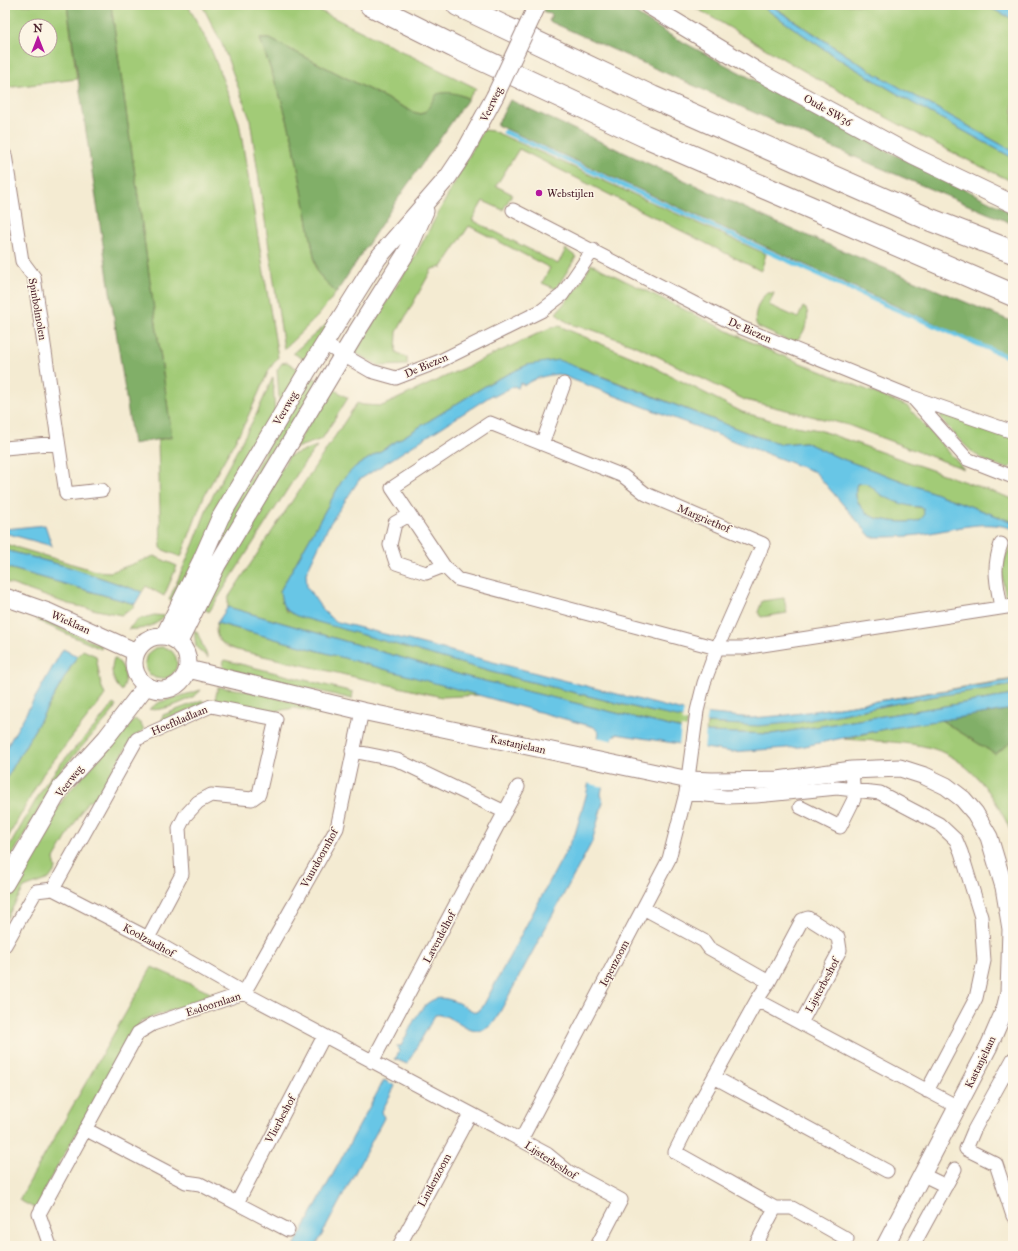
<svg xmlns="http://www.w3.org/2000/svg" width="1018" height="1251" font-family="'IM FELL Great Primer',serif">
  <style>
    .green { fill: #a2cb77; stroke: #767551; fill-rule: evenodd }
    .forest { fill: #81af68; stroke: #66674a }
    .water { fill: #67c6e6; stroke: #587288; fill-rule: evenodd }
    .pier { fill: #f4ebd2 }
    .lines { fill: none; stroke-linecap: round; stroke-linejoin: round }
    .stream { stroke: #67c6e6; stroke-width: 4.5 }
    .minor-casing { stroke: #9f857e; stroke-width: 15 }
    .tertiary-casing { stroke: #9f857e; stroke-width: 19 }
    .motorway-casing { stroke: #9f857e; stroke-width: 24 }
    .minor { stroke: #fff; stroke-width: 13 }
    .tertiary { stroke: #fff; stroke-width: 17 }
    .motorway { stroke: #fff; stroke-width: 22 }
    .tertiary-bridge-casing { stroke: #9f857e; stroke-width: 19; stroke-linecap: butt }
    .tertiary-bridge { stroke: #fff; stroke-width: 17 }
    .poi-dot { fill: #b5179e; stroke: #fcf5e5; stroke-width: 1.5 }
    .labels { text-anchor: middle; stroke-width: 3; stroke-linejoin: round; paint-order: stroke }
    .street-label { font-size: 11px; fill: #4a1f2b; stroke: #fcf5e5 }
    .poi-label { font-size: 11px; fill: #4a1f2b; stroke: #fcf5e5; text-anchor: start }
  </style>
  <rect width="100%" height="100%" fill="#fcf5e5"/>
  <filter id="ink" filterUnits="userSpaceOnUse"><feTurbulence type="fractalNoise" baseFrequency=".025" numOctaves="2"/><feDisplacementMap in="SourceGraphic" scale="8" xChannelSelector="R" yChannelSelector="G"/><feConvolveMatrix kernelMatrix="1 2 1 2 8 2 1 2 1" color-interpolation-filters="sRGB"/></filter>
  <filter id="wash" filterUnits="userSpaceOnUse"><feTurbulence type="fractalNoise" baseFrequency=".012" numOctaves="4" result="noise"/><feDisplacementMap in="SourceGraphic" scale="16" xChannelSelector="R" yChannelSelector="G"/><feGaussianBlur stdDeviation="0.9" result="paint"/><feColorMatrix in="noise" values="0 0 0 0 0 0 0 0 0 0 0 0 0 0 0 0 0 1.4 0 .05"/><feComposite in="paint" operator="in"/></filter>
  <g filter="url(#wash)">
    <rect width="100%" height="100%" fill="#f4ebd2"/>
    <path class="green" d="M 5,5 L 67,5 L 77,79 L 5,88 ZM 26,26 L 50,26 L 50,50 L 26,50 Z
      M 111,5 L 188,5 L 211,49 L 239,122 L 278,357 L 269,370 L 245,423 L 204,496 L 181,557 L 161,549 L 158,440 L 172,437 Z
      M 202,5 L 308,5 L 476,88 L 468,99 L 464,96 L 438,94 L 427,110 L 421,114 L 413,112 L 270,39 L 260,39 L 282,102 L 293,141 L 317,272 L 336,293 L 318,316 L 284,349 L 250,119 L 222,44 Z
      M 691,5 L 760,5 L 834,56 L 911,102 L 1013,158 L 1013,182 C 902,130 797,67 691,5 Z
      M 771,5 L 984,5 L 1013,19 L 1013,151 L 874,73 Z
      M 483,130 L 493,131 L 766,254 L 761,271 L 519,149 L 496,186 L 512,194 L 503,210 L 483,201 L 472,220 L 558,264 L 566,249 L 576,257 L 556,289 L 542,283 L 550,268 L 469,226 L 442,267 L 432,269 L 397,332 L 396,352 L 407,358 L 407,365 L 380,366 L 355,353 L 414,258 Z
      M 591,264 L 761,347 L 907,406 L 964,469 L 848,425 L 745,400 L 639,347 L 593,330 L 573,325 L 562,319 L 556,313 L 579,286 Z
      M 767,293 L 774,293 L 769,305 L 798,318 L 803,307 L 806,309 C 811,316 804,334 798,339 C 795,341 792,341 788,341 L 758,327 C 751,318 759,299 767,293 Z
      M 329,322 L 310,363 L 293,353 Z
      M 559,326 L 644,362 L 742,412 L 784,424 L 819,430 L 1013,499 L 1013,522 L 837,457 L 805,442 L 782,444 L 761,438 L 578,367 L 527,365 L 490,383 L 355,467 L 343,479 L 280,591 L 282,603 L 286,611 L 491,672 L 653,712 L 688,718 L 686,730 L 468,677 L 228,607 L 228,598 L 357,403 L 363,405 L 382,406 L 552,327 Z
      M 287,362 L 302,372 L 280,410 L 277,370 L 282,363 Z
      M 309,375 L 322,383 L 189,609 L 224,523 Z
      M 273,377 L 275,418 L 176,603 L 169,600 L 194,543 L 210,501 L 257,413 Z
      M 332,388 L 348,398 L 322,439 L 293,449 Z
      M 941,413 L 1013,437 L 1013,464 L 1009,468 C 978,465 960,440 941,419 Z
      M 317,446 L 303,465 L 209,612 L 203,608 L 289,456 Z
      M 864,483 L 870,484 L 881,495 L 891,499 L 911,506 L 923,508 C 923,511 925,514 923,517 C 917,526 880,521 871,516 C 864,512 858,504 856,497 C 856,492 855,488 857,484 Z
      M 1013,543 L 1013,597 L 1006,598 C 1001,574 999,564 1013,543 Z
      M 5,544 L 96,571 L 111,572 L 154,556 L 177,566 L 164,596 L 146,586 L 142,592 L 69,567 L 5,550 Z
      M 5,567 L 135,604 L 132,609 L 121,615 L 68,604 L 5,582 Z
      M 784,598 L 787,613 L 761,617 L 758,612 L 762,601 Z
      M 154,615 L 165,616 C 154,627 143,630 128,629 L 139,619 Z
      M 38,617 L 102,646 L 101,649 L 38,621 L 36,618 Z
      M 217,623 L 480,695 L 442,697 L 237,650 C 223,646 213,639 217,623 Z
      M 194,630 L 197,632 L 208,658 L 196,647 Z
      M145 663a16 16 0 1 1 32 0a16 16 0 1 1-32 0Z
      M 83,650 L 96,656 L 101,685 L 105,695 L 43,774 L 5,843 L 5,781 L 77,656 Z
      M 114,658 C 125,665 128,679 122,691 C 112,682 110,670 114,658 Z
      M 224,660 L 353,692 L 352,699 L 223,668 Z
      M 1013,679 L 1013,680 L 835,708 L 841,707 Z
      M 1013,685 L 1013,695 L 771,734 L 706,732 L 707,723 C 782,730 856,711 929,697 C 957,692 985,689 1013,685 Z
      M 218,687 L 243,690 L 341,713 L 339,718 L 294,708 L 272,712 L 215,700 Z
      M 201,690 C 195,699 160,713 149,709 L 160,702 Z
      M 202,700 L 205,703 L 162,721 L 163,715 Z
      M 113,704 L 116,706 L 111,714 L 62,769 L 5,868 L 5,854 L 44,786 L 62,762 L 98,723 Z
      M 135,719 L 141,724 L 144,730 L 133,737 L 95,799 L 87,802 L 54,859 L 56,869 L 49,879 L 24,888 L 5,921 L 5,899 L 59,806 L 66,795 Z
      M 941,720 L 995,754 L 1013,741 L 1013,837 C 997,797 969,755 923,746 C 897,741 870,741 844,739 L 884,729 Z
      M 152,967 L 215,995 L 141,1021 L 50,1179 L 43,1192 L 40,1211 L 19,1200 Z"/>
    <path class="forest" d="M 67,5 L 111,5 L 172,437 L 133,444 Z
      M 547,5 L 629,5 L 638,15 L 670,35 L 873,144 L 1013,213 L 1013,224 L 829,146 L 549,21 L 552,15 L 543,11 Z
      M 260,39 L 270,39 L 413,112 L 421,114 L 427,110 L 437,94 C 448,91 459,93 468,99 L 403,191 L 336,293 L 317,272 L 293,141 L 282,102 Z
      M 510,100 L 784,226 L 1013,322 L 1013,359 L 497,125 Z
      M 1013,709 L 1013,741 L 995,754 L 941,720 Z"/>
    <path class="water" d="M 760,5 L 770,5 L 874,73 L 1009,149 L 1013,151 L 1013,158 L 911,102 L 834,56 Z
      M 984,5 L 1003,5 L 1013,10 L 1013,19 Z
      M 558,360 L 761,438 L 782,444 L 805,442 L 837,457 L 1013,522 L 1013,529 C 984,518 948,531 918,535 C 903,537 887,537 871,537 L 815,472 L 558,374 C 548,375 533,378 525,385 L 520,383 L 518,388 L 514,386 L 495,396 L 492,395 L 359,480 L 329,525 L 306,573 L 307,587 L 322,609 L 334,621 L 683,711 L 752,718 L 788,715 L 1013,680 L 1013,685 L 930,697 L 801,722 L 758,726 L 707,723 L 653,712 L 491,672 L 297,616 C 283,609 282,606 280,591 L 343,479 L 355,467 L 490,383 L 527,365 ZM 864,483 C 873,485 875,492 883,496 C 891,500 901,504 910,506 C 915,507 918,506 923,508 C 923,511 925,514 923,517 C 917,526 880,521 871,516 C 864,512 858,504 856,497 C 856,492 855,488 857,484 Z
      M 45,525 L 52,546 L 5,533 L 5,529 Z
      M 5,550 L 69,567 L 142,592 L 135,604 L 5,567 Z
      M 228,607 L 468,677 L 686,730 L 706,732 L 771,734 L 1013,695 L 1013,709 L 885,729 L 800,747 L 731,752 L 616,734 L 612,739 L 601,794 L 603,802 L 592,842 L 495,1021 C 472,1048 455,1011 435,1015 L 407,1064 L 395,1059 L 399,1052 L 397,1046 L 401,1046 C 411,1029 422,992 447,999 C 458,1001 466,1009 476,1012 L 482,1008 L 575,834 L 586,796 L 599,733 L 594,727 L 217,623 Z
      M 63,649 L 77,656 L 5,781 L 5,750 Z
      M 384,1080 L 395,1086 L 382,1111 L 384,1118 L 316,1246 L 294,1246 Z"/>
    <path class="pier" d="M 684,710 L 708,713 L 706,725 L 682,721 Z
      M 681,727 L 706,730 L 704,749 L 679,745 Z
      M 596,737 L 614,741 L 604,787 L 586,783 Z"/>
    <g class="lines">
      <path class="stream" d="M 505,132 L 886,305 L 1013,359"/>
    </g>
  </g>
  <g filter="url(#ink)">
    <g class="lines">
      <defs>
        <path id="minor" d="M 5,155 L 22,261 L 34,277 L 66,494 L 102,490
          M 513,210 L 742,328 L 912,397 L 1013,432
          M 324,344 L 371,371 L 396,378 L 440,361 L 541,311 L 562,295 L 593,250
          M 912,397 L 967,459 L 1013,477
          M 490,423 L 623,476 L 646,494 L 763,544 L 717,648 L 457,579 L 444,566 L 392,488 Z
          M 542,444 L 564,384
          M 5,448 L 58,443
          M 409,515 L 395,523 L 390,545 L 396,563 L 426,573 L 444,566
          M 1001,544 C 992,569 997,583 1001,608
          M 352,751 L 397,760 L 505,812
          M 686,793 L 726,797 L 756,796 L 837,788 L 880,793 L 939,824 L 956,840 L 961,852 L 981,917 L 984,961 L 976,998 L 927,1091
          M 800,807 L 840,827 L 854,799 L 852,770
          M 53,889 L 137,739 L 211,706 L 276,719 L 259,794 L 252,799 L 211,795 L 198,802 L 185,816 L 179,828 L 182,874 L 148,938
          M 53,889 L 148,938 L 244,993 L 337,828 L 362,711
          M 643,908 L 704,941 L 709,948 L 769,982
          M 5,945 L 36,891 L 53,889
          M 757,1000 L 769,982 L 802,920 L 808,918 L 838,937 L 840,950 L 801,1023
          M 1013,1059 L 974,1130 L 966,1149 L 996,1164 L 1013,1216
          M 372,1062 L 518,787
          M 714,1077 L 887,1171
          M 85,1129 L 186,1182 L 200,1184 L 288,1230
          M 521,1140 L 669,859 L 686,793 L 697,711 L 704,683 L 717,648 L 743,648 L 1013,606
          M 921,1174 L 946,1186
          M 237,1203 L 324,1036
          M 847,1239 L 792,1208 L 775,1208 L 675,1152 L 700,1102 L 757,1000 L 958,1107
          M 50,1246 L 39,1214 L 138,1033 L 153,1024 L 244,993 L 547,1154 L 569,1172 L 621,1200 L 597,1246
          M 399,1246 L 470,1114
          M 755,1246 L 775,1208
          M 913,1246 L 955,1169"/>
        <path id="tertiary" d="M 648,5 L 757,71 L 913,156 L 1013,204
          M 5,597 L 48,612 L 136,652
          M134 663a27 27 0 1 1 54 0a27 27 0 1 1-54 0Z
          M 164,636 L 201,561 L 220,518 L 308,370 L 378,258 L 448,177 L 464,153 L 495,96
          M 179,642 L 217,565 L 356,333 L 408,250 L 425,211
          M 188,669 L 362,711 L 689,780 L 712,781 L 778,780 L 852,770 L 900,768 L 925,776 L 946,786 L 963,799 L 975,813 L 989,837 L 1004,887 L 1011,929 L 1009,993 L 1005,1009 L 989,1046 L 885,1246
          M 5,884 L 62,786 L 106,738 L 146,686"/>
        <path id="motorway" d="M 371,5 L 455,47 L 645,136 L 1013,295
          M 458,5 L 652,97 L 931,220 L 1013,252"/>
      </defs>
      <use href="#minor" class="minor-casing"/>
      <use href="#tertiary" class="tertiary-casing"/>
      <use href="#motorway" class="motorway-casing"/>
      <use href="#minor" class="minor"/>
      <use href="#tertiary" class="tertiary"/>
      <use href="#motorway" class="motorway"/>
      <defs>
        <path id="tertiary-bridge" d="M 495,96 L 536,8"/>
      </defs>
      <use href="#tertiary-bridge" class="tertiary-bridge-casing"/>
      <use href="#tertiary-bridge" class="tertiary-bridge"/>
    </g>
  </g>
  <circle class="poi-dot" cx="539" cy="193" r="4"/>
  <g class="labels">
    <g class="street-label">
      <text transform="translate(491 104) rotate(-64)" y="4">Veerweg</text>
      <text transform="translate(828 110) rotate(29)" y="4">Oude SW36</text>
      <text transform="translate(38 309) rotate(80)" y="4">Spinbolmolen</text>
      <text transform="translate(750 330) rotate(24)" y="4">De Biezen</text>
      <text transform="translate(426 365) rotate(-23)" y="4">De Biezen</text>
      <text transform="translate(285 408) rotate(-59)" y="4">Veerweg</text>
      <text transform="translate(704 518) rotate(23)" y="4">Margriethof</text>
      <text transform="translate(71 622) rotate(24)" y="4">Wieklaan</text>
      <text transform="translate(179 720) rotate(-23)" y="4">Hoefbladlaan</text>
      <text transform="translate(518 744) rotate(12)" y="4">Kastanjelaan</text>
      <text transform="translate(69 781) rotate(-52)" y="4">Veerweg</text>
      <text transform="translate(319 858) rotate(-61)" y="4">Vuurdoornhof</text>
      <text transform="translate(439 937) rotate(-62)" y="4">Lavendelhof</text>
      <text transform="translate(149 940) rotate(29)" y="4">Koolzaadhof</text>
      <text transform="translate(614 963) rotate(-62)" y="4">Iepenzoom</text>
      <text transform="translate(822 985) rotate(-62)" y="4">Lijsterbeshof</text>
      <text transform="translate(213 1004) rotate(-18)" y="4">Esdoornlaan</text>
      <text transform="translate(980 1062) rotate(-64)" y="4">Kastanjelaan</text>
      <text transform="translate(280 1119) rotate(-62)" y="4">Vlierbeshof</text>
      <text transform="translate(551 1160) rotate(33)" y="4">Lijsterbeshof</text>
      <text transform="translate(434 1180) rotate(-62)" y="4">Lindenzoom</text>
    </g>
    <g class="poi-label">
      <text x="547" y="197">Webstijlen</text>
    </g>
  </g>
  <rect width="1018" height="1251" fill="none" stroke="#fcf5e5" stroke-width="20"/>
  <g transform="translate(38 38)"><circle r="19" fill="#fcf5e5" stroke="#b59f9b"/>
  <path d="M0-3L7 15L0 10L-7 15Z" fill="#b5179e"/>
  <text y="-6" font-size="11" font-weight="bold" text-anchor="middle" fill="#4a1f2b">N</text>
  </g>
</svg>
